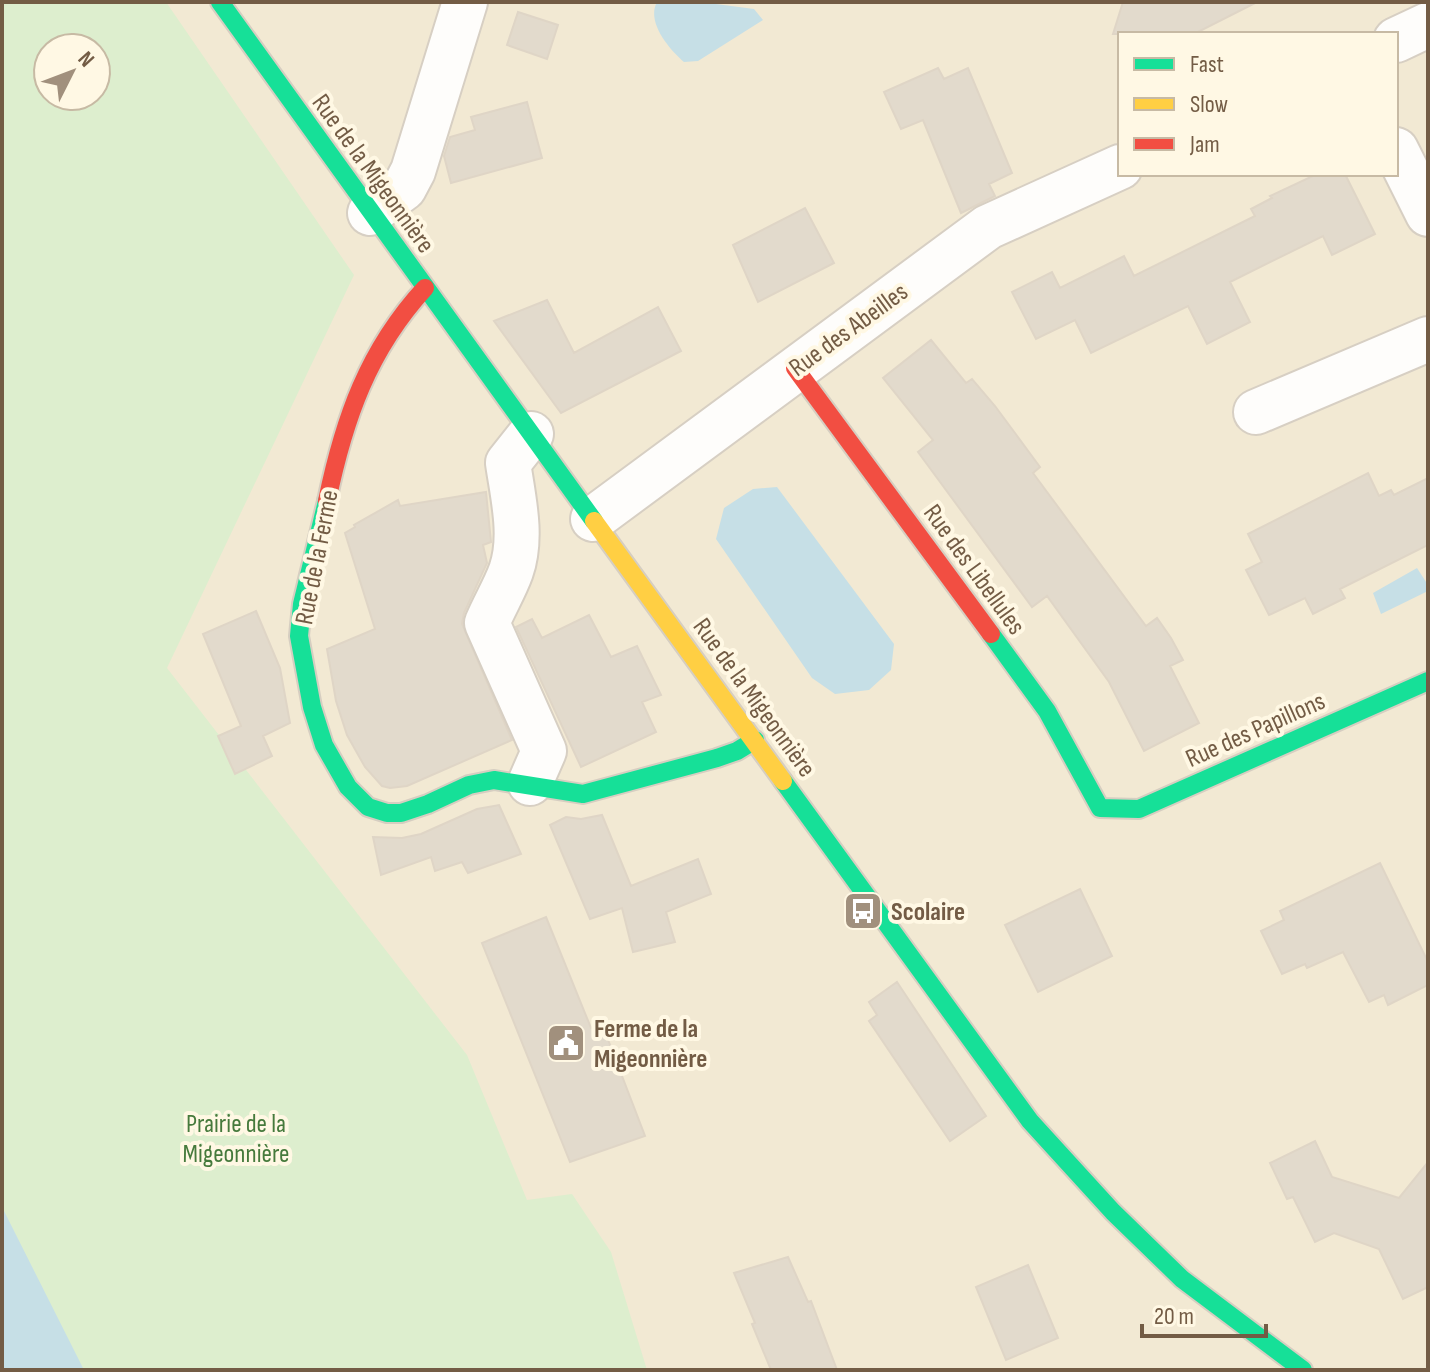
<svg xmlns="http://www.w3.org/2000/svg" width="1430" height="1372" font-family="'Sofia Sans Condensed',sans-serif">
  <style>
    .residential { fill: #f2e9d3; fill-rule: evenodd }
    .green { fill: #ddeece; fill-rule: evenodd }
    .water { fill: #c6dfe6 }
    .building { fill: #e2dacc; stroke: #dfd5c6; stroke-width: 2 }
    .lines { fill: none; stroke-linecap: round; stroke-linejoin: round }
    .street-casing { stroke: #d7cfc3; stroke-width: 48 }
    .fast-casing { stroke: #d6cec1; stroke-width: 22 }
    .slow-casing { stroke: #d6cec1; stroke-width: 22 }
    .jam-casing { stroke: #d6cec1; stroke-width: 22 }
    .street { stroke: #fefdfb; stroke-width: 44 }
    .fast { stroke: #16e098; stroke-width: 18 }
    .slow { stroke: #ffcf43; stroke-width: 18 }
    .jam { stroke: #f24e42; stroke-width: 18 }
    .labels { text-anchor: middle; stroke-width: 8; stroke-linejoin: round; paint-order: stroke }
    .street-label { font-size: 26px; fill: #735c45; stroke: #fff8e4 }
    .poi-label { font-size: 26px; font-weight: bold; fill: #735c45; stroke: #fff8e4; text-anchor: start }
    .park-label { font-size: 26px; fill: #467a3c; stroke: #fff8e4 }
  </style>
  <rect width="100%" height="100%" fill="#f6f2e4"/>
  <path class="residential" d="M 162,2 L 1428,2 L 1428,1370 L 596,1370 L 166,667 ZM 1120,34 L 1396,34 L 1396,174 L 1120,174 Z"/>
  <path class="green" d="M 2,2 L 166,2 L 354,275 L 167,668 L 467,1055 L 527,1200 L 572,1194 L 611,1252 L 647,1370 L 2,1370 ZM 48,48 L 96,48 L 96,96 L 48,96 Z"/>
  <path class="water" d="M 657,2 L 716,4 L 754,9 L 763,20 L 698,61 L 684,62 C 669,49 646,22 657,2 Z
    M 777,487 L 894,644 L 891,670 L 869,690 L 835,694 L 812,678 L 716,539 L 724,508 L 753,489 Z
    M 1417,568 L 1428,585 L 1428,591 L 1381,614 L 1373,593 Z
    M 2,1207 L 84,1370 L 2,1370 Z"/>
  <path class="building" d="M 1123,2 L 1257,2 L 1194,34 L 1113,34 Z
    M 518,12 L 558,25 L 547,59 L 507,45 Z
    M 938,68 L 944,79 L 968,68 L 1012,173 L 989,184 L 995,196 L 961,213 L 923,120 L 901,129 L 884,92 Z
    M 527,102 L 542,158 L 451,183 L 444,156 L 450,137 L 475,130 L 471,117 Z
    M 1317,174 L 1345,174 L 1375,234 L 1332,255 L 1323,236 L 1230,282 L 1250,322 L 1207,344 L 1188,306 L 1091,353 L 1075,320 L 1036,339 L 1012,292 L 1052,272 L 1060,288 L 1124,256 L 1134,276 L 1255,216 L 1251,209 L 1272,198 L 1270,196 Z
    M 805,208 L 834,263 L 758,302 L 733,245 Z
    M 547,300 L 574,353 L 658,307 L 681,351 L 561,413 L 494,321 Z
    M 931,340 L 966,383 L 972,379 L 995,406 L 1040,467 L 1033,473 L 1146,626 L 1157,618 L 1171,638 L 1183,660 L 1170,666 L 1199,723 L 1144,751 L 1109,682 L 1047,596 L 1032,607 L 918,452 L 933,440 L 883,378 Z
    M 1368,473 L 1379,496 L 1391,490 L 1394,495 L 1428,478 L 1428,545 L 1340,589 L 1345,598 L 1313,614 L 1305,598 L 1269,615 L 1246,570 L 1262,562 L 1248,534 Z
    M 486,492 L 491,542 L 483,545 L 487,563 L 464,613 L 462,624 L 512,740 L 407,786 L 390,788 L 382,786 L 365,767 L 347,735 L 336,701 L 327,649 L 375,629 L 345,533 L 355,527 L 354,525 L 398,500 L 400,506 Z
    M 256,611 L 280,668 L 290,723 L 263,736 L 272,756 L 235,774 L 218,736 L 241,726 L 203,634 Z
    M 589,615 L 611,657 L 637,646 L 661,695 L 642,702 L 656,732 L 581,767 L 516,627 L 532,619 L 542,638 Z
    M 499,805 L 521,854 L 468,873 L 462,862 L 435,871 L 431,857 L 381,875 L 373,837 L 402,838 L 421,834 L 477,809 Z
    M 602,815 L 631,886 L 698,859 L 711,894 L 666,912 L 675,942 L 633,952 L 622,908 L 590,919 L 550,825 L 566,817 L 581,819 Z
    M 1380,863 L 1428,962 L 1428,985 L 1388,1005 L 1384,995 L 1369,1002 L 1343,952 L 1307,968 L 1305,964 L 1282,974 L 1261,931 L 1284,920 L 1280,911 Z
    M 1080,889 L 1112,956 L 1038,992 L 1005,925 Z
    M 546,917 L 591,1028 L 602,1024 L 645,1136 L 570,1162 L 482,943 Z
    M 897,982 L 986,1116 L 950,1141 L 869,1021 L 877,1015 L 869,1002 Z
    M 1315,1141 L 1332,1177 L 1399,1198 L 1428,1162 L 1428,1287 L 1403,1299 L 1379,1249 L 1334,1233 L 1315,1242 L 1293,1197 L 1287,1199 L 1270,1163 Z
    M 788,1257 L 808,1302 L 811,1301 L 837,1370 L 771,1370 L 752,1324 L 755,1323 L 734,1273 Z
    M 1028,1265 L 1058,1338 L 1006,1360 L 976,1287 Z"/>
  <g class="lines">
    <defs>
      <path id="street" d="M 1396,40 L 1428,25
        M 1396,150 L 1428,214
        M 370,213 L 404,188 L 413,171 L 465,2
        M 1256,412 L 1428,339
        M 593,519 L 988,227 L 1120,167
        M 530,783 L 544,751 L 487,623 C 494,606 505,588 511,571 C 523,537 513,497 508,463 L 531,434"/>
      <path id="fast" d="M 220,2 L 594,521
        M 327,501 L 302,604 L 299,636 L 312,707 L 324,745 L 348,787 L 368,807 L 387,813 L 401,813 L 428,804 L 469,785 L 494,780 L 583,794 L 717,758 L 737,751 L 755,740
        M 991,634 L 1047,711 L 1100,808 L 1139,809 L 1428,681
        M 783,781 L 1030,1121 L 1113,1212 L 1182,1279 L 1303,1370"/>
      <path id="slow" d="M 594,521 L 783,781"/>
      <path id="jam" d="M 795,368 L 991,634
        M 327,501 C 344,419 368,350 425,288"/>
    </defs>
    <use href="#street" class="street-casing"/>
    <use href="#fast" class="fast-casing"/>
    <use href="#slow" class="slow-casing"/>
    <use href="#jam" class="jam-casing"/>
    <use href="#street" class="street"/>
    <use href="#fast" class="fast"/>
    <use href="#slow" class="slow"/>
    <use href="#jam" class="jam"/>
  </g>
  <defs>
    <symbol id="bus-square" viewBox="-11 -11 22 22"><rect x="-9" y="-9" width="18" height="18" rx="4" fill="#a1907d" stroke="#fff8e4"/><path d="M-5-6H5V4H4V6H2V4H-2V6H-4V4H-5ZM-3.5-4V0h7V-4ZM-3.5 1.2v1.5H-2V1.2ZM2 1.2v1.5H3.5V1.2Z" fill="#fff"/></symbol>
    <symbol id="civic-square" viewBox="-11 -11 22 22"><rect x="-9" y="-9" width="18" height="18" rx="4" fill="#a1907d" stroke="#fff8e4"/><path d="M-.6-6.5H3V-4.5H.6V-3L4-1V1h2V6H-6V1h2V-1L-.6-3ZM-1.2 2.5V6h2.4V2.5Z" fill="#fff"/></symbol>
  </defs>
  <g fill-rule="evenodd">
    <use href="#bus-square" x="841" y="889" width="44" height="44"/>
    <use href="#civic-square" x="544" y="1021" width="44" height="44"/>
  </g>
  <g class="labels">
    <g class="street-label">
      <text transform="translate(374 173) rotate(54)" y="9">Rue de la Migeonnière</text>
      <text transform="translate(848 329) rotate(-36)" y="9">Rue des Abeilles</text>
      <text transform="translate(316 557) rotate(-79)" y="9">Rue de la Ferme</text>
      <text transform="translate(975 569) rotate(54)" y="9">Rue des Libellules</text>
      <text transform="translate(755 697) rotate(54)" y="9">Rue de la Migeonnière</text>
      <text transform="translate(1255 729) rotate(-24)" y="9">Rue des Papillons</text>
    </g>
    <g class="poi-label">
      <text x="891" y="920">Scolaire</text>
      <text x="594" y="1037">Ferme de la<tspan x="594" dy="30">Migeonnière</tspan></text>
    </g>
    <g class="park-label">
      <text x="236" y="1132">Prairie de la<tspan x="236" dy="30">Migeonnière</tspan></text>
    </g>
  </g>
  <rect width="1430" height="1372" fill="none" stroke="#735c45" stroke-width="8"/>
  <rect x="1118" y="32" width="280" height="144" fill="#fff8e4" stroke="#c7baa4" stroke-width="2"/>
  <rect x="1134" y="58" width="40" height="12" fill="#16e098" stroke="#c7baa4" stroke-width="2"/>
  <text x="1190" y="72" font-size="24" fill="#735c45">Fast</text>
  <rect x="1134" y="98" width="40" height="12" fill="#ffcf43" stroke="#c7baa4" stroke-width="2"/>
  <text x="1190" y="112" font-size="24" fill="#735c45">Slow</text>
  <rect x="1134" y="138" width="40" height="12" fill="#f24e42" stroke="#c7baa4" stroke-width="2"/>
  <text x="1190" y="152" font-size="24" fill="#735c45">Jam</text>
  <g transform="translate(72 72) rotate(48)"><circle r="38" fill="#fff8e4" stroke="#c7baa4" stroke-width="2"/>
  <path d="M0-6L14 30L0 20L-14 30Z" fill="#a1907d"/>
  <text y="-12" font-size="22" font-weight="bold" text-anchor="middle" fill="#735c45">N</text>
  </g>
  <path d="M1142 1324v12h124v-12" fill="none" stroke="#735c45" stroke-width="4"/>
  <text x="1154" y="1324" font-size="24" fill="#735c45" stroke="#fff8e4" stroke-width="6" paint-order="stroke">20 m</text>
</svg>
